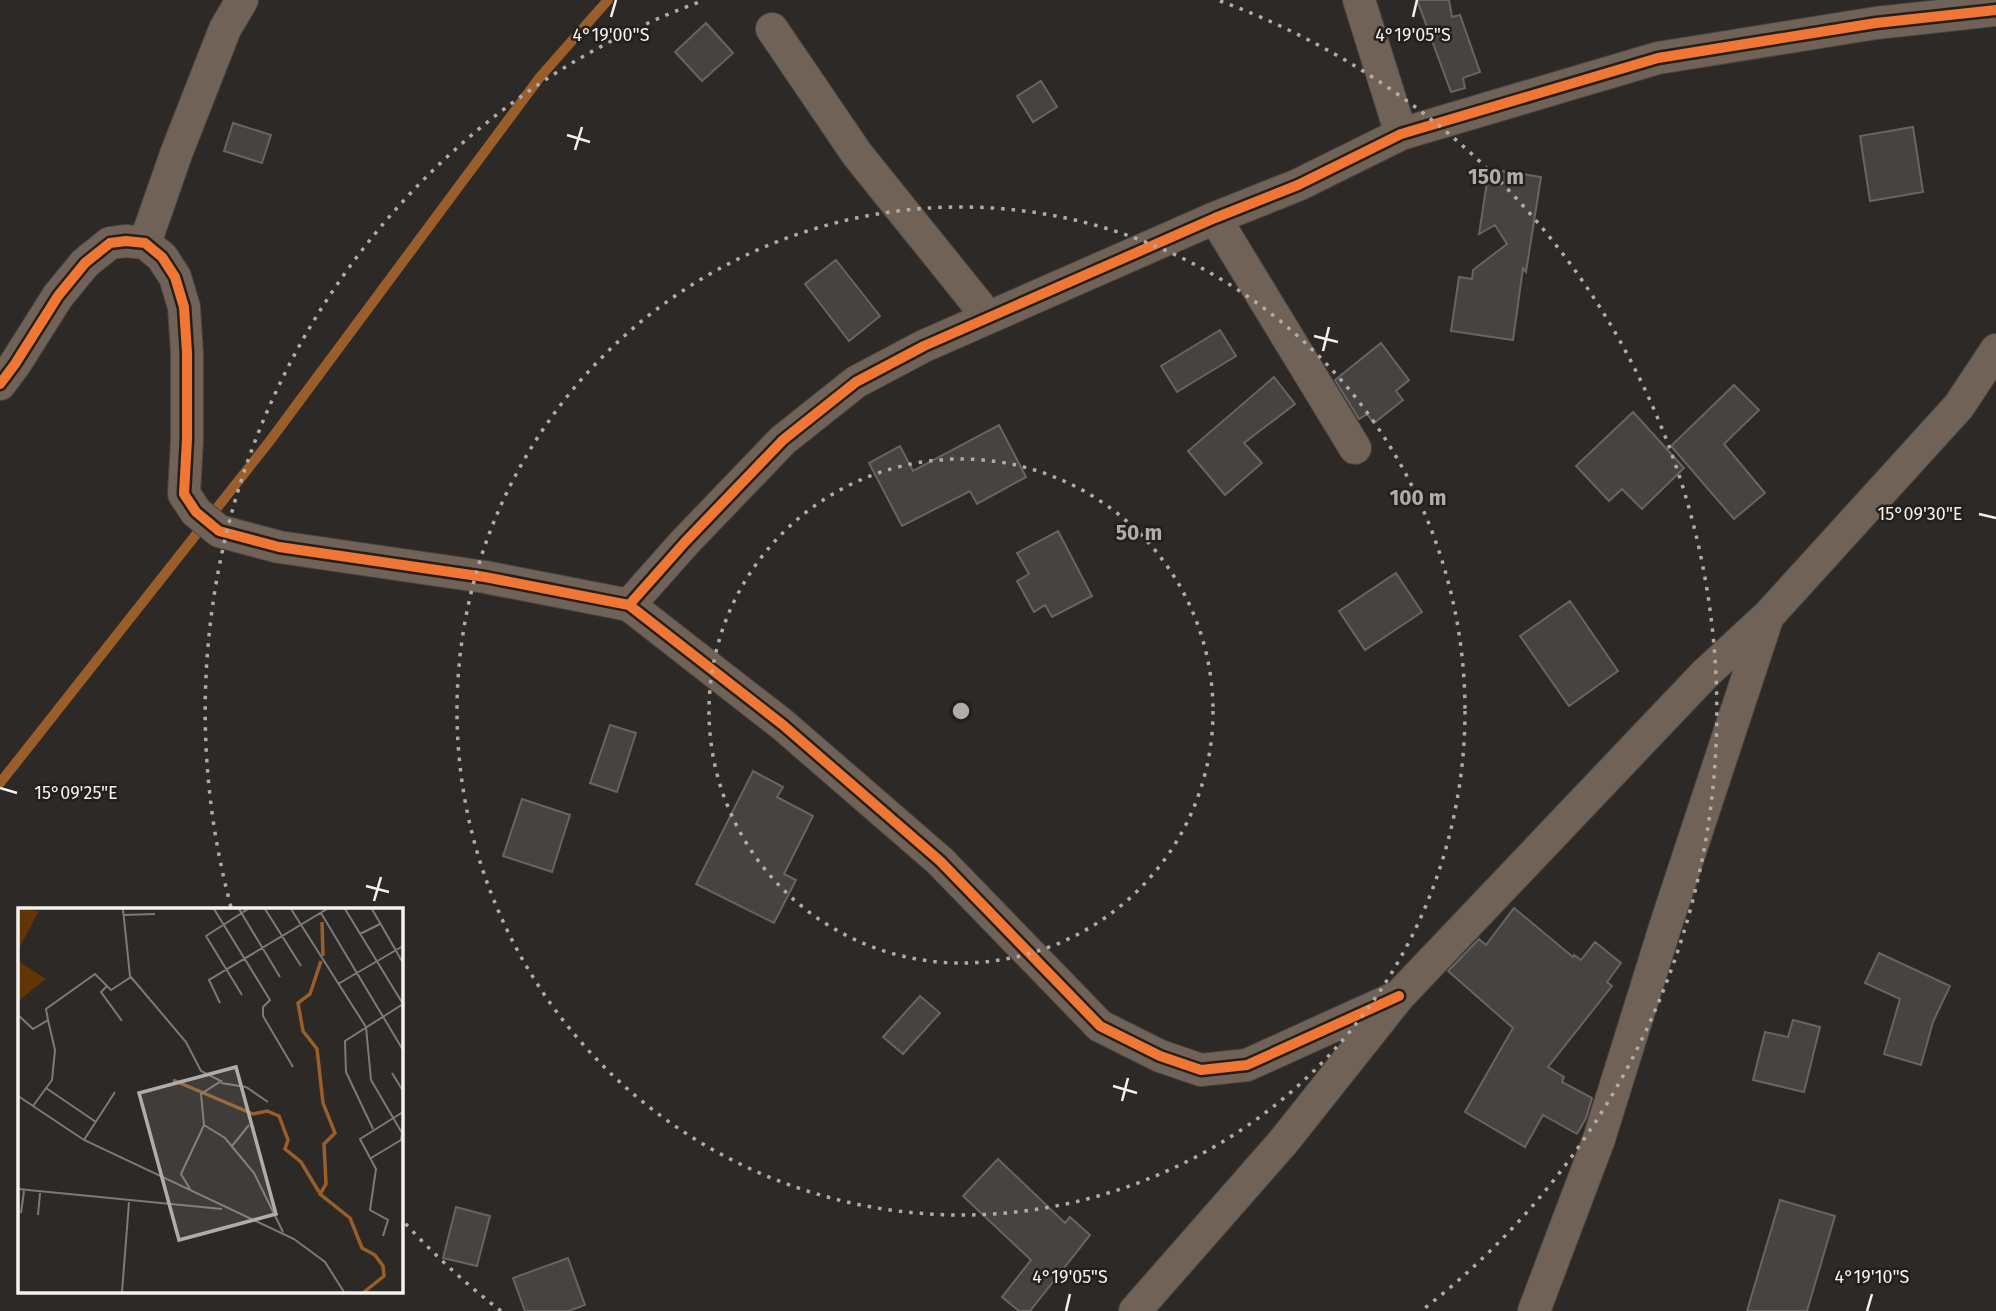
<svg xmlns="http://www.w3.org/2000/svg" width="1996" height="1311" font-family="'Fira Sans',sans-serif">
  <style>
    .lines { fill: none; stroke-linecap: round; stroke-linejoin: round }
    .stream { stroke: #9a5e2a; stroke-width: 10 }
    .building { fill: #464342; stroke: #676462; stroke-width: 2 }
    .street-casing { stroke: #474543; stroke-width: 34 }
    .street { stroke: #706256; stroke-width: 32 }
    .cycleway-casing { stroke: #241f1b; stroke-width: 15 }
    .cycleway { stroke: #f07635; stroke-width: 10 }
    .ticks { fill: none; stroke: #f6f2ef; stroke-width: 2.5 }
    .ring { fill: none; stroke: #afaca9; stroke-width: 3.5; stroke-dasharray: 3.5 7 }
    .inset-river { fill: none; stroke: #9a5e2a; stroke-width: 3.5 }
    .inset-road { fill: none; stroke: #7d7976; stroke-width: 2 }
    .view { fill: #afaca9; fill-opacity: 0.15; stroke: #afaca9; stroke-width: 3.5 }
    .inset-edge { fill: none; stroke: #f6f2ef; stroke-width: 3.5 }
    .ticks-label { font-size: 18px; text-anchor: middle; fill: #f6f2ef; stroke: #241f1b; stroke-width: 5; stroke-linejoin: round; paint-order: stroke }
    .centre { fill: #afaca9; stroke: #241f1b; stroke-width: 3.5 }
    .ring-label { font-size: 21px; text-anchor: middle; font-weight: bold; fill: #afaca9; stroke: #241f1b; stroke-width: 5; stroke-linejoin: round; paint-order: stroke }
  </style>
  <rect width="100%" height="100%" fill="#2c2926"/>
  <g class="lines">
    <path class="stream" d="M 0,783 L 269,442 L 540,77 L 608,0"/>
  </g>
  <path class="building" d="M 1417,0 L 1449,0 L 1452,17 L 1460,15 L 1480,72 L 1463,78 L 1465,88 L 1451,92 Z
    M 706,23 L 733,53 L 702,81 L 675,52 Z
    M 1041,81 L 1057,107 L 1033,122 L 1017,96 Z
    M 233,123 L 271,135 L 262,163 L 224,151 Z
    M 1913,127 L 1923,192 L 1870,201 L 1860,136 Z
    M 1489,169 L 1541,177 L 1526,272 L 1523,268 L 1513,340 L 1451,331 L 1459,277 L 1472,279 L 1473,270 L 1507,244 L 1495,225 L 1479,234 Z
    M 836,260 L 880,316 L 849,341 L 805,284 Z
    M 1220,330 L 1236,356 L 1177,392 L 1161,366 Z
    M 1381,343 L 1409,380 L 1396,391 L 1403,400 L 1374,423 L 1367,414 L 1359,419 L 1335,380 Z
    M 1274,377 L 1295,404 L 1244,443 L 1262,463 L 1225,495 L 1188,451 Z
    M 1734,385 L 1759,410 L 1724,444 L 1765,493 L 1734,519 L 1671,446 Z
    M 1633,412 L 1684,468 L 1642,509 L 1622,489 L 1609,501 L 1576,466 Z
    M 999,425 L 1026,477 L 977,504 L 970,491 L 902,526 L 869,463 L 900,446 L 913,471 Z
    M 1058,531 L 1092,596 L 1052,617 L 1045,605 L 1034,612 L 1017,581 L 1029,574 L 1017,553 Z
    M 1396,573 L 1422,612 L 1365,650 L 1339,611 Z
    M 1570,601 L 1618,671 L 1569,706 L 1520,636 Z
    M 610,725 L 636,733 L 617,792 L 590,783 Z
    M 753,771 L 783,787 L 777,797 L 813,816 L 784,874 L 796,880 L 774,923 L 696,884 Z
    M 522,799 L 570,815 L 552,872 L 503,856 Z
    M 1514,908 L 1573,957 L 1574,955 L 1581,960 L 1595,942 L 1621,963 L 1607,982 L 1612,986 L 1548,1067 L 1564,1077 L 1562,1082 L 1592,1098 L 1586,1118 L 1577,1134 L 1543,1115 L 1525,1147 L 1465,1112 L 1513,1028 L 1448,971 L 1479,939 L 1486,945 Z
    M 1879,953 L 1950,986 L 1933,1022 L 1921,1065 L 1884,1054 L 1900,999 L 1865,983 Z
    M 920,996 L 940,1013 L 903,1054 L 883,1037 Z
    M 1793,1020 L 1820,1027 L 1804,1092 L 1753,1080 L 1765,1032 L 1788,1037 Z
    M 998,1159 L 1065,1223 L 1070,1217 L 1090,1235 L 1030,1311 L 1019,1311 L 1002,1297 L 1031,1260 L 963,1196 Z
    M 1780,1200 L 1835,1216 L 1807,1311 L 1747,1311 Z
    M 456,1207 L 490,1216 L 477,1266 L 443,1258 Z
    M 568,1258 L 585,1305 L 569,1311 L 525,1311 L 513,1278 Z"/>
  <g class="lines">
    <defs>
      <path id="street" d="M 1359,0 L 1401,134
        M 772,29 L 857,154 L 988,317
        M 1215,218 L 1355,448
        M 145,243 L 176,154 L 225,29 L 242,0
        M 0,384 L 15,364 L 58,296 L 85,263 L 110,243 L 126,241 L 145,243 L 162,257 L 175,277 L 184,307 L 187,353 L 187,439 L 184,494 L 196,512 L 219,531 L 279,547 L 485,577 L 629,605 L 783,725 L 940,861 L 1100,1026 L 1160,1056 L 1201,1070 L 1247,1065 L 1399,996
        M 629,605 L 685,542 L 783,440 L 856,382 L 924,346 L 1215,218 L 1298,185 L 1401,134 L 1658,58 L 1876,23 L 1996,10
        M 1135,1311 L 1284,1141 L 1399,996 L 1705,674 L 1769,615 L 1959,406 L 1996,350
        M 1534,1311 L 1599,1139 L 1667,921 L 1767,619"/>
    </defs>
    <use href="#street" class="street-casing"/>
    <use href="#street" class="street"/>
    <defs>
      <path id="cycleway" d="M 0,384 L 15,364 L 58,296 L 85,263 L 110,243 L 126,241 L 145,243 L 162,257 L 175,277 L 184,307 L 187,353 L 187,439 L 184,494 L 196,512 L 219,531 L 279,547 L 485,577 L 629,605 L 783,725 L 940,861 L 1100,1026 L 1160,1056 L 1201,1070 L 1247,1065 L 1399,996
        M 629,605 L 685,542 L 783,440 L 856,382 L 924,346 L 1215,218 L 1298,185 L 1401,134 L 1658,58 L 1876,23 L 1996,10"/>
    </defs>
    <use href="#cycleway" class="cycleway-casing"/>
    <use href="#cycleway" class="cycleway"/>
  </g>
  <path class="ticks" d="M 611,17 L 616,0M 1413,17 L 1417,0M 567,135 L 590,142M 575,150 L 582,127M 1314,336 L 1338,342M 1323,351 L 1329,327M 1979,514 L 1996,518M 0,788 L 17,793M 366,886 L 389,892M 374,901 L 381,877M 1113,1086 L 1137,1093M 1122,1101 L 1128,1078M 1066,1311 L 1070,1294M 1867,1311 L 1872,1294"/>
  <g class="ring">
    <circle cx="961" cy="711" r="252"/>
    <circle cx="961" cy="711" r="504"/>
    <path d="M501 1311A756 756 0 0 1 404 1222M231 907A756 756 0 0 1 702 1M1220 1A756 756 0 0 1 1421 1311"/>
  </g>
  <g transform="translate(18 908)">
    <rect width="385" height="385" fill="#2c2926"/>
    <path d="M 0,1 L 21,3 L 0,42 ZM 0,53 L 28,71 L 0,93 Z" fill="#633505"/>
    <path class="inset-river" d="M 304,14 L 305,48M 303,53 L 292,86 L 280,95 L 285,123 L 299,141 L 305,195 L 317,225 L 306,236 L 308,276 L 302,286 L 332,310 L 344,340 L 357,347 L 365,358 L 366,368 L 346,384M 155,172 L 235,206 L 249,203 L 261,208 L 270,232 L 267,241 L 283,254 L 301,284"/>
    <path class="inset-road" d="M 105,1 L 112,68 L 168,134 L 183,163 L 203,173 L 183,186 L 186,217 L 163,266 L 172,281M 196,1 L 252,92 L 245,99 L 245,108 L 275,159M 221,1 L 262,69M 247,1 L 283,58M 273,1 L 348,119 L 353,172 L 384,225 L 383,232 L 353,250M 327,1 L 385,96M 354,1 L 385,55M 303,5 L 385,142M 105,7 L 137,6M 342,26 L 362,16M 320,76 L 385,38M 89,78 L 83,84 L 104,113M 224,87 L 188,28 L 230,1M 202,95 L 191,72 L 309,1M 0,107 L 15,121 L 30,112 L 28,101 L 77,66 L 93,82 L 113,69M 374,165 L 385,183M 203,175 L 228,179 L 250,194M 28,180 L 78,214M 0,188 L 66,232 L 276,331 L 307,354 L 326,384M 15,198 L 34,172 L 37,142 L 30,112M 186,217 L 207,230 L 236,265 L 265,324M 355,221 L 328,164 L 327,133 L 385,96M 66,232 L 97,184M 214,238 L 231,217M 0,281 L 204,301M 3,305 L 6,283M 20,307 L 22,285M 365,328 L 370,312 L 352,302 L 358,261 L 342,231 L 385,204M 104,384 L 111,294"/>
    <path class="view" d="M 218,159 L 258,306 L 161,332 L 121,185 Z"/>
    <rect width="385" height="385" class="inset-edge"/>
  </g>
  <g class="ticks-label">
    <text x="611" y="41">4°19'00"S</text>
    <text x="1413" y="41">4°19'05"S</text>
    <text x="1920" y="520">15°09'30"E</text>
    <text x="76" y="799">15°09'25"E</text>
    <text x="1070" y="1283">4°19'05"S</text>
    <text x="1872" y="1283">4°19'10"S</text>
  </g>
  <circle cx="961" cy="711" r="10" class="centre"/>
  <g class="ring-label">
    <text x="1496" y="184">150 m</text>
    <text x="1418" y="505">100 m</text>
    <text x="1139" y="540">50 m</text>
  </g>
</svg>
